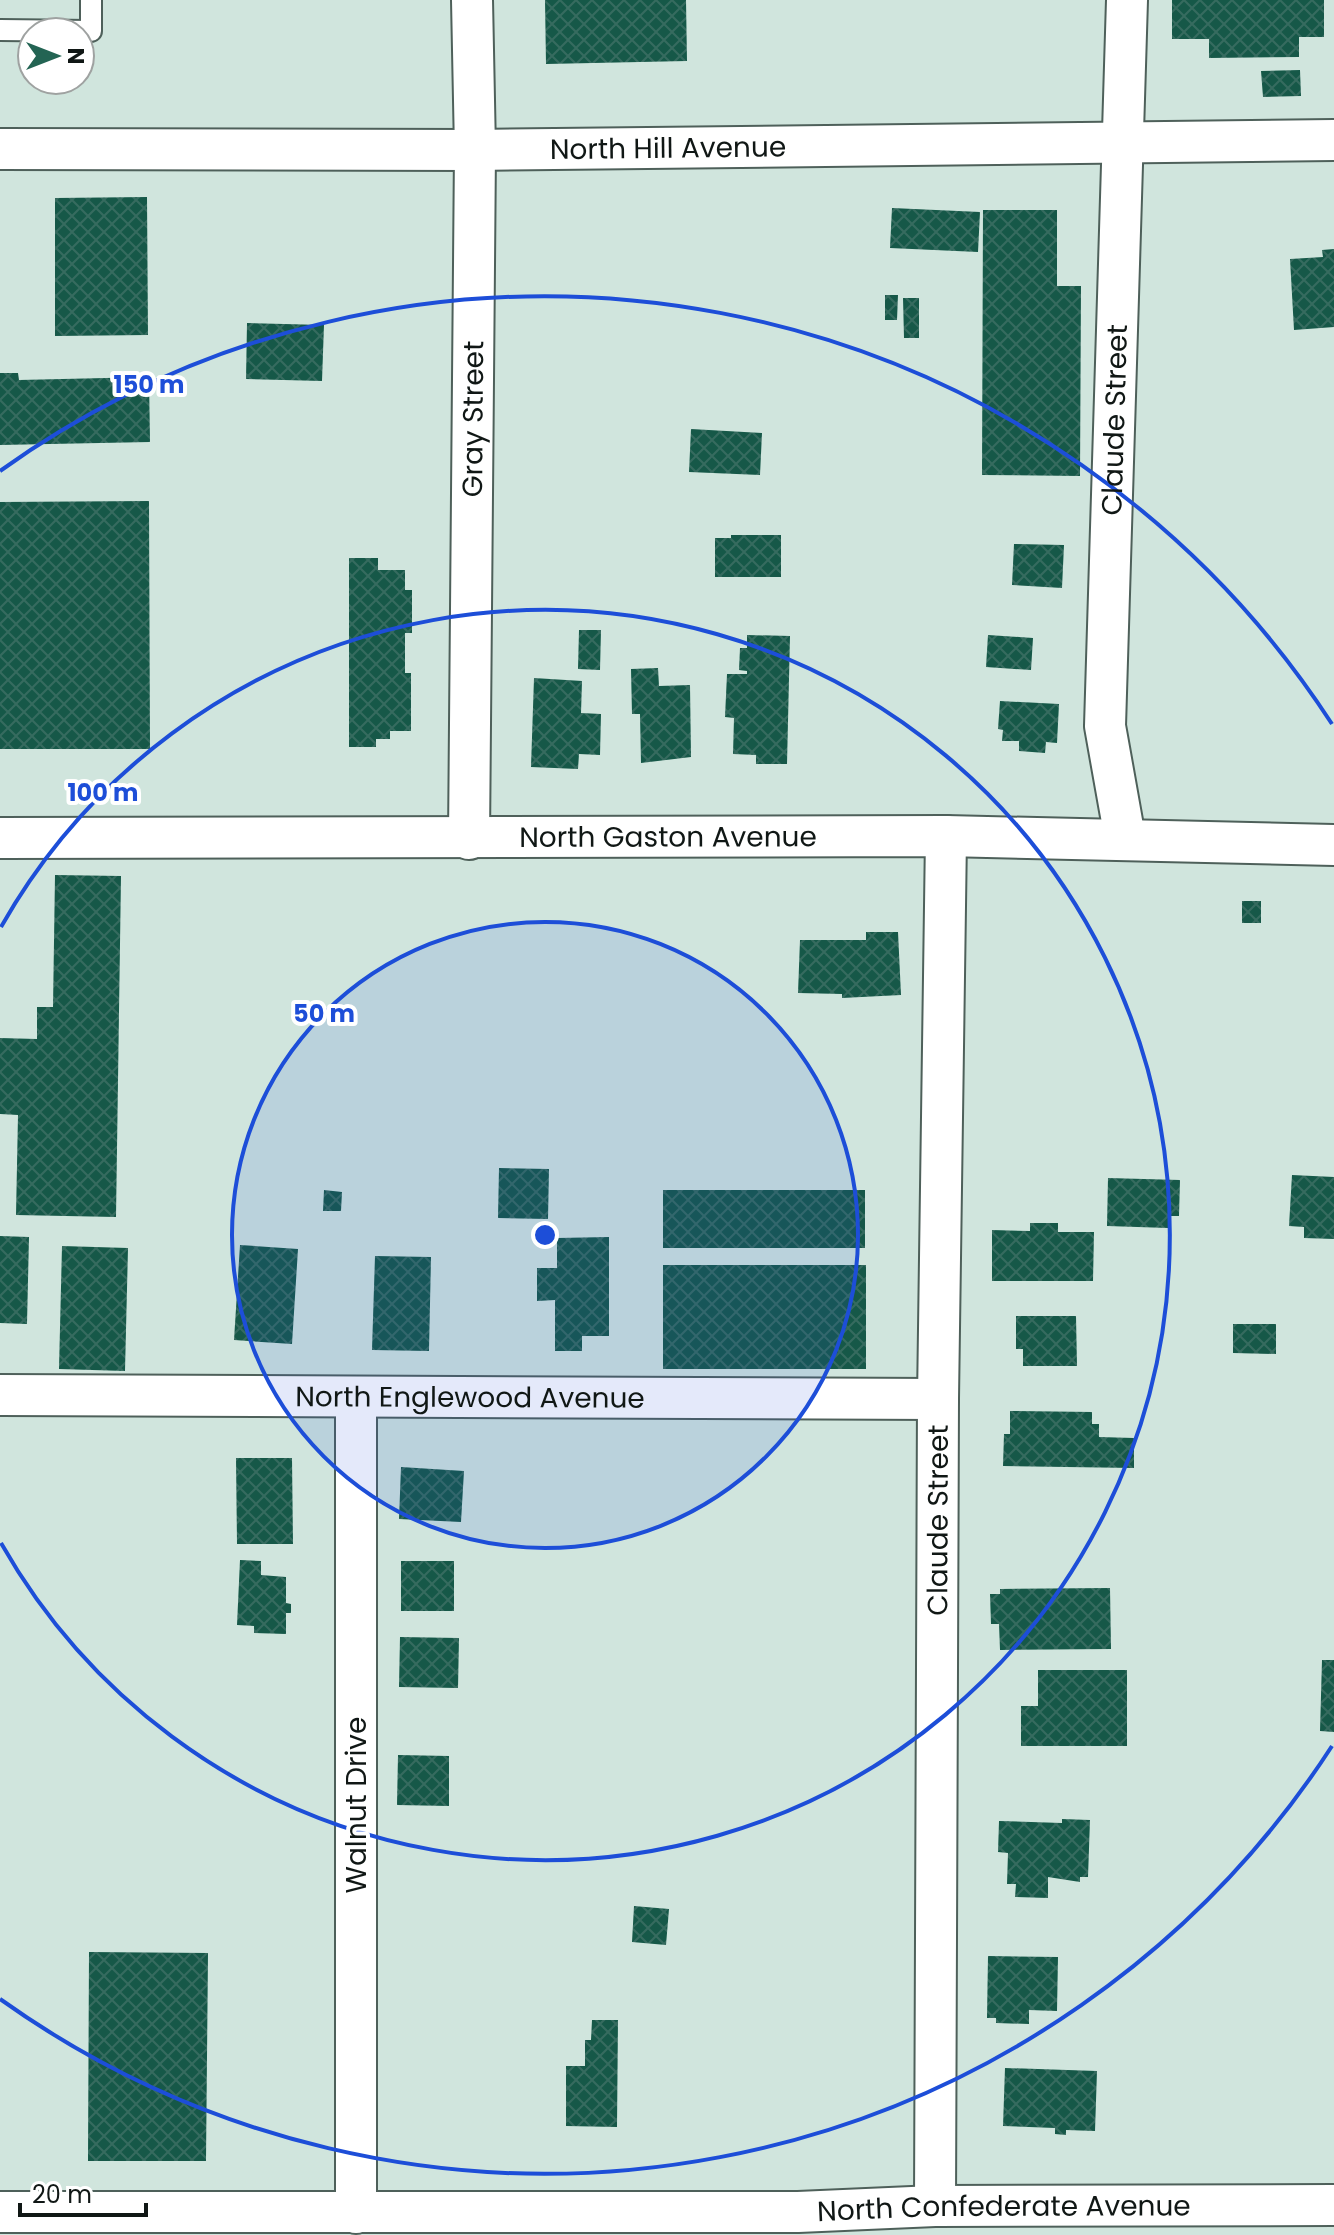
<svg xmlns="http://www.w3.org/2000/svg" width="1334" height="2235" font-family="Poppins,sans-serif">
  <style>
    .building { fill: url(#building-cross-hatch) }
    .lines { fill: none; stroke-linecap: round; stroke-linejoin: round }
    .service-casing { stroke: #4e605a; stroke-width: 24 }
    .minor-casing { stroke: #4e605a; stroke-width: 44 }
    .service { stroke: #fff; stroke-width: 20 }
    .minor { stroke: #fff; stroke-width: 40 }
    .ring { fill: none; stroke: #1d4ed8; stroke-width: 4 }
    .labels { text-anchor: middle; stroke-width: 8; stroke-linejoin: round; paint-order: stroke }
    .street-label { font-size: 28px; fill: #101715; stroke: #fff }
    .centre { fill: #1d4ed8; stroke: #fff; stroke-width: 4 }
    .ring-label { font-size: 24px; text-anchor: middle; font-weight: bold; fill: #1d4ed8; stroke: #fff; stroke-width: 8; stroke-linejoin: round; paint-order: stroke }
  </style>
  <defs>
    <pattern id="building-cross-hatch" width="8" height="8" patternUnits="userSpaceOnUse" patternTransform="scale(2)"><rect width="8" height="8" fill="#165848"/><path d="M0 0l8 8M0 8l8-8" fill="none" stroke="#366b5f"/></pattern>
  </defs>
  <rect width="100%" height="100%" fill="#d0e5dd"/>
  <path class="building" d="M 545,0 L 686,0 L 687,61 L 546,64 Z
    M 1172,0 L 1324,0 L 1324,37 L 1299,37 L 1299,57 L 1209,58 L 1209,39 L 1172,39 Z
    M 1300,70 L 1301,96 L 1263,97 L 1261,71 Z
    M 147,197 L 148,335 L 55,336 L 55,198 Z
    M 892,208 L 980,212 L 978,252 L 890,248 Z
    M 983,210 L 1057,210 L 1057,286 L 1081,286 L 1080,476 L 982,475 Z
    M 1334,249 L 1334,327 L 1294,330 L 1290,259 L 1323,257 L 1322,250 Z
    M 885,295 L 898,295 L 897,320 L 885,320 Z
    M 903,298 L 919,298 L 919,338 L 904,338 Z
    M 247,323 L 324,325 L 322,381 L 246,379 Z
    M 0,373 L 18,373 L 19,380 L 149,377 L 150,442 L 0,445 Z
    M 691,429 L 762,433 L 760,475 L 689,472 Z
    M 149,501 L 150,749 L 0,749 L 0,502 Z
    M 731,535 L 781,535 L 781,577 L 715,577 L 715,538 L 731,538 Z
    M 1014,544 L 1064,545 L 1062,588 L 1012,585 Z
    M 349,558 L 378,558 L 378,570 L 405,570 L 405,590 L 412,590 L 412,633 L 405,633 L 405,673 L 411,673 L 411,731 L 390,731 L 390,739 L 376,739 L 376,747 L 349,747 Z
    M 579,630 L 601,630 L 600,670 L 578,669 Z
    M 747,635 L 790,636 L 787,764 L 756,764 L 756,755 L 733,754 L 734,718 L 725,717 L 727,674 L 747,674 L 747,671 L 739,670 L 740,648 L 747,648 Z
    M 988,635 L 1033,638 L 1031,670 L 986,667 Z
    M 658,668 L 659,686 L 690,685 L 691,757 L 641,763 L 640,714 L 632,714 L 631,669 Z
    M 534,678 L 582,681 L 581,713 L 601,714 L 600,755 L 579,754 L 578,769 L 531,767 Z
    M 1000,701 L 1059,704 L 1057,743 L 1046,742 L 1045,753 L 1019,751 L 1019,741 L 1002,741 L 1003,730 L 998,729 Z
    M 55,875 L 121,876 L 116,1217 L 16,1215 L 18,1115 L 0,1114 L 0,1038 L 37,1039 L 37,1007 L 53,1007 Z
    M 1242,901 L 1261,901 L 1261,923 L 1242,923 Z
    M 866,932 L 898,932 L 901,995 L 842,998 L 842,994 L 798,993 L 800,940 L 866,940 Z
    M 499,1168 L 549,1169 L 548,1219 L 498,1218 Z
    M 1292,1175 L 1334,1177 L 1334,1239 L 1304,1238 L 1304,1227 L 1289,1226 Z
    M 1108,1178 L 1180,1180 L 1179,1216 L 1168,1216 L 1168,1228 L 1107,1226 Z
    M 324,1190 L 342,1192 L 341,1211 L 323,1211 Z
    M 663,1190 L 865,1190 L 865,1248 L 663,1248 Z
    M 1030,1223 L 1058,1223 L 1058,1232 L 1094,1232 L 1093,1281 L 992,1281 L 992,1230 L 1030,1231 Z
    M 0,1236 L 29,1237 L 27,1324 L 0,1323 Z
    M 609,1237 L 609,1336 L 582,1336 L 582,1351 L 555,1351 L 555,1300 L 537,1301 L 537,1268 L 557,1268 L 557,1238 Z
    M 240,1245 L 298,1249 L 292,1344 L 234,1340 Z
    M 62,1246 L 128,1248 L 125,1371 L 59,1369 Z
    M 375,1256 L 431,1257 L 429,1351 L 372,1350 Z
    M 663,1265 L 866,1265 L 866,1369 L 663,1369 Z
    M 1016,1316 L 1076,1316 L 1077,1366 L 1023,1366 L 1023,1349 L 1016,1349 Z
    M 1233,1324 L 1276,1324 L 1276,1354 L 1233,1353 Z
    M 1010,1411 L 1092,1412 L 1092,1424 L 1099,1424 L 1099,1437 L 1134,1438 L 1134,1468 L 1003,1466 L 1004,1434 L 1010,1434 Z
    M 236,1458 L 292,1458 L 293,1544 L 237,1544 Z
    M 401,1467 L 464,1471 L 461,1522 L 399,1519 Z
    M 240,1560 L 261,1561 L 261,1575 L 286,1577 L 286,1603 L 291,1604 L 291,1613 L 286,1613 L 286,1634 L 254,1633 L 254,1626 L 237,1625 Z
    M 401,1561 L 454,1561 L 454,1611 L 401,1611 Z
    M 1110,1588 L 1111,1649 L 1000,1650 L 999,1624 L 991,1624 L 990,1594 L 1000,1594 L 1000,1589 Z
    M 400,1637 L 459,1638 L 458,1688 L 399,1687 Z
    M 1322,1660 L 1334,1660 L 1334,1732 L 1320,1731 Z
    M 1038,1670 L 1127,1670 L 1127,1746 L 1021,1746 L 1021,1706 L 1038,1706 Z
    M 398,1755 L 449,1756 L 449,1806 L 397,1805 Z
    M 1062,1819 L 1090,1820 L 1088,1877 L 1080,1877 L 1080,1882 L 1048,1877 L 1048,1898 L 1015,1897 L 1016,1884 L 1007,1884 L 1008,1853 L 998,1852 L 999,1821 L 1062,1823 Z
    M 634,1906 L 669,1909 L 666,1945 L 632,1942 Z
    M 89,1952 L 208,1953 L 206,2161 L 88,2161 Z
    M 988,1956 L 1058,1957 L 1057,2011 L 1029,2010 L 1029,2024 L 996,2023 L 996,2018 L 987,2018 Z
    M 592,2020 L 618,2020 L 617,2127 L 566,2126 L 566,2066 L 585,2066 L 585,2040 L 591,2040 Z
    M 1005,2068 L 1097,2071 L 1095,2131 L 1066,2130 L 1066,2135 L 1055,2134 L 1055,2128 L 1003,2126 Z"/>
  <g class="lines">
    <defs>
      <path id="service" d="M 0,30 L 91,31 L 91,0"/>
      <g id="minor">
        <path id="s1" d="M 0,149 L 475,150 L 1334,140"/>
        <path id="s2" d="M 0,838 L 946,836 L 1334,845"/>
        <path id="s3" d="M 1125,838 L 1105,726 L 1127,0"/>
        <path id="s4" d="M 469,839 L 475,150 L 472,0"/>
        <path id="s5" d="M 0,1395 L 938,1399"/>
        <path d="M 356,1397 L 356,2213"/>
        <path id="s6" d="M 935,2206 L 938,1399 L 946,836"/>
        <path id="s7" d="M 0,2212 L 798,2212 L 935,2206 L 1334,2205"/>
      </g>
    </defs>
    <use href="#service" class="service-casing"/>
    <use href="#minor" class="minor-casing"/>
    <use href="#service" class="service"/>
    <use href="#minor" class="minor"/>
  </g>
  <circle cx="545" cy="1235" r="313" fill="#1d4ed8" fill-opacity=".12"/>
  <g class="ring">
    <circle cx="545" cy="1235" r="313"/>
    <path d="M1 927A625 625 0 1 1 1 1543"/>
    <path d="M1332 1746A938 938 0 0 1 0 1999M0 471A938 938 0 0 1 1332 724"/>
  </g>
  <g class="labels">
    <g class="street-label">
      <text dy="10" stroke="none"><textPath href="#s1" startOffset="668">North Hill Avenue</textPath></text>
      <text dy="10" stroke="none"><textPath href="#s4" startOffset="420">Gray Street</textPath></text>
      <text dy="10" stroke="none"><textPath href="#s3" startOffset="420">Claude Street</textPath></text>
      <text dy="10" stroke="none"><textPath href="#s2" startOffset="668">North Gaston Avenue</textPath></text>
      <text dy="10" stroke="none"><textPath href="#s5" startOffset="470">North Englewood Avenue</textPath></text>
      <text dy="10" stroke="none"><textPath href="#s6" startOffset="686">Claude Street</textPath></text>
      <text transform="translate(356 1805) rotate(-90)" y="10">Walnut Drive</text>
      <text dy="10" stroke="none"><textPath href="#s7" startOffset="1004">North Confederate Avenue</textPath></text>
    </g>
  </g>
  <circle cx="545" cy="1235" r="12" class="centre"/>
  <g class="ring-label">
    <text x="149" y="393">150 m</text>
    <text x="103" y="801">100 m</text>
    <text x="324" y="1022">50 m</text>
  </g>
  <g transform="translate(56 56) rotate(90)"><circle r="38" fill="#ffffff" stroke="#9fa2a1" stroke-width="2"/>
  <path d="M0-6L14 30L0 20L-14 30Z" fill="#236453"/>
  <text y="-12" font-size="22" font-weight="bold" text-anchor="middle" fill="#101715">N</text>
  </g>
  <path d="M20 2203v12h126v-12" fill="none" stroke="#101715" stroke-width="4"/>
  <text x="32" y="2203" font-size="24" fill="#101715" stroke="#ffffff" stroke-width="6" paint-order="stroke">20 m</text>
</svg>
